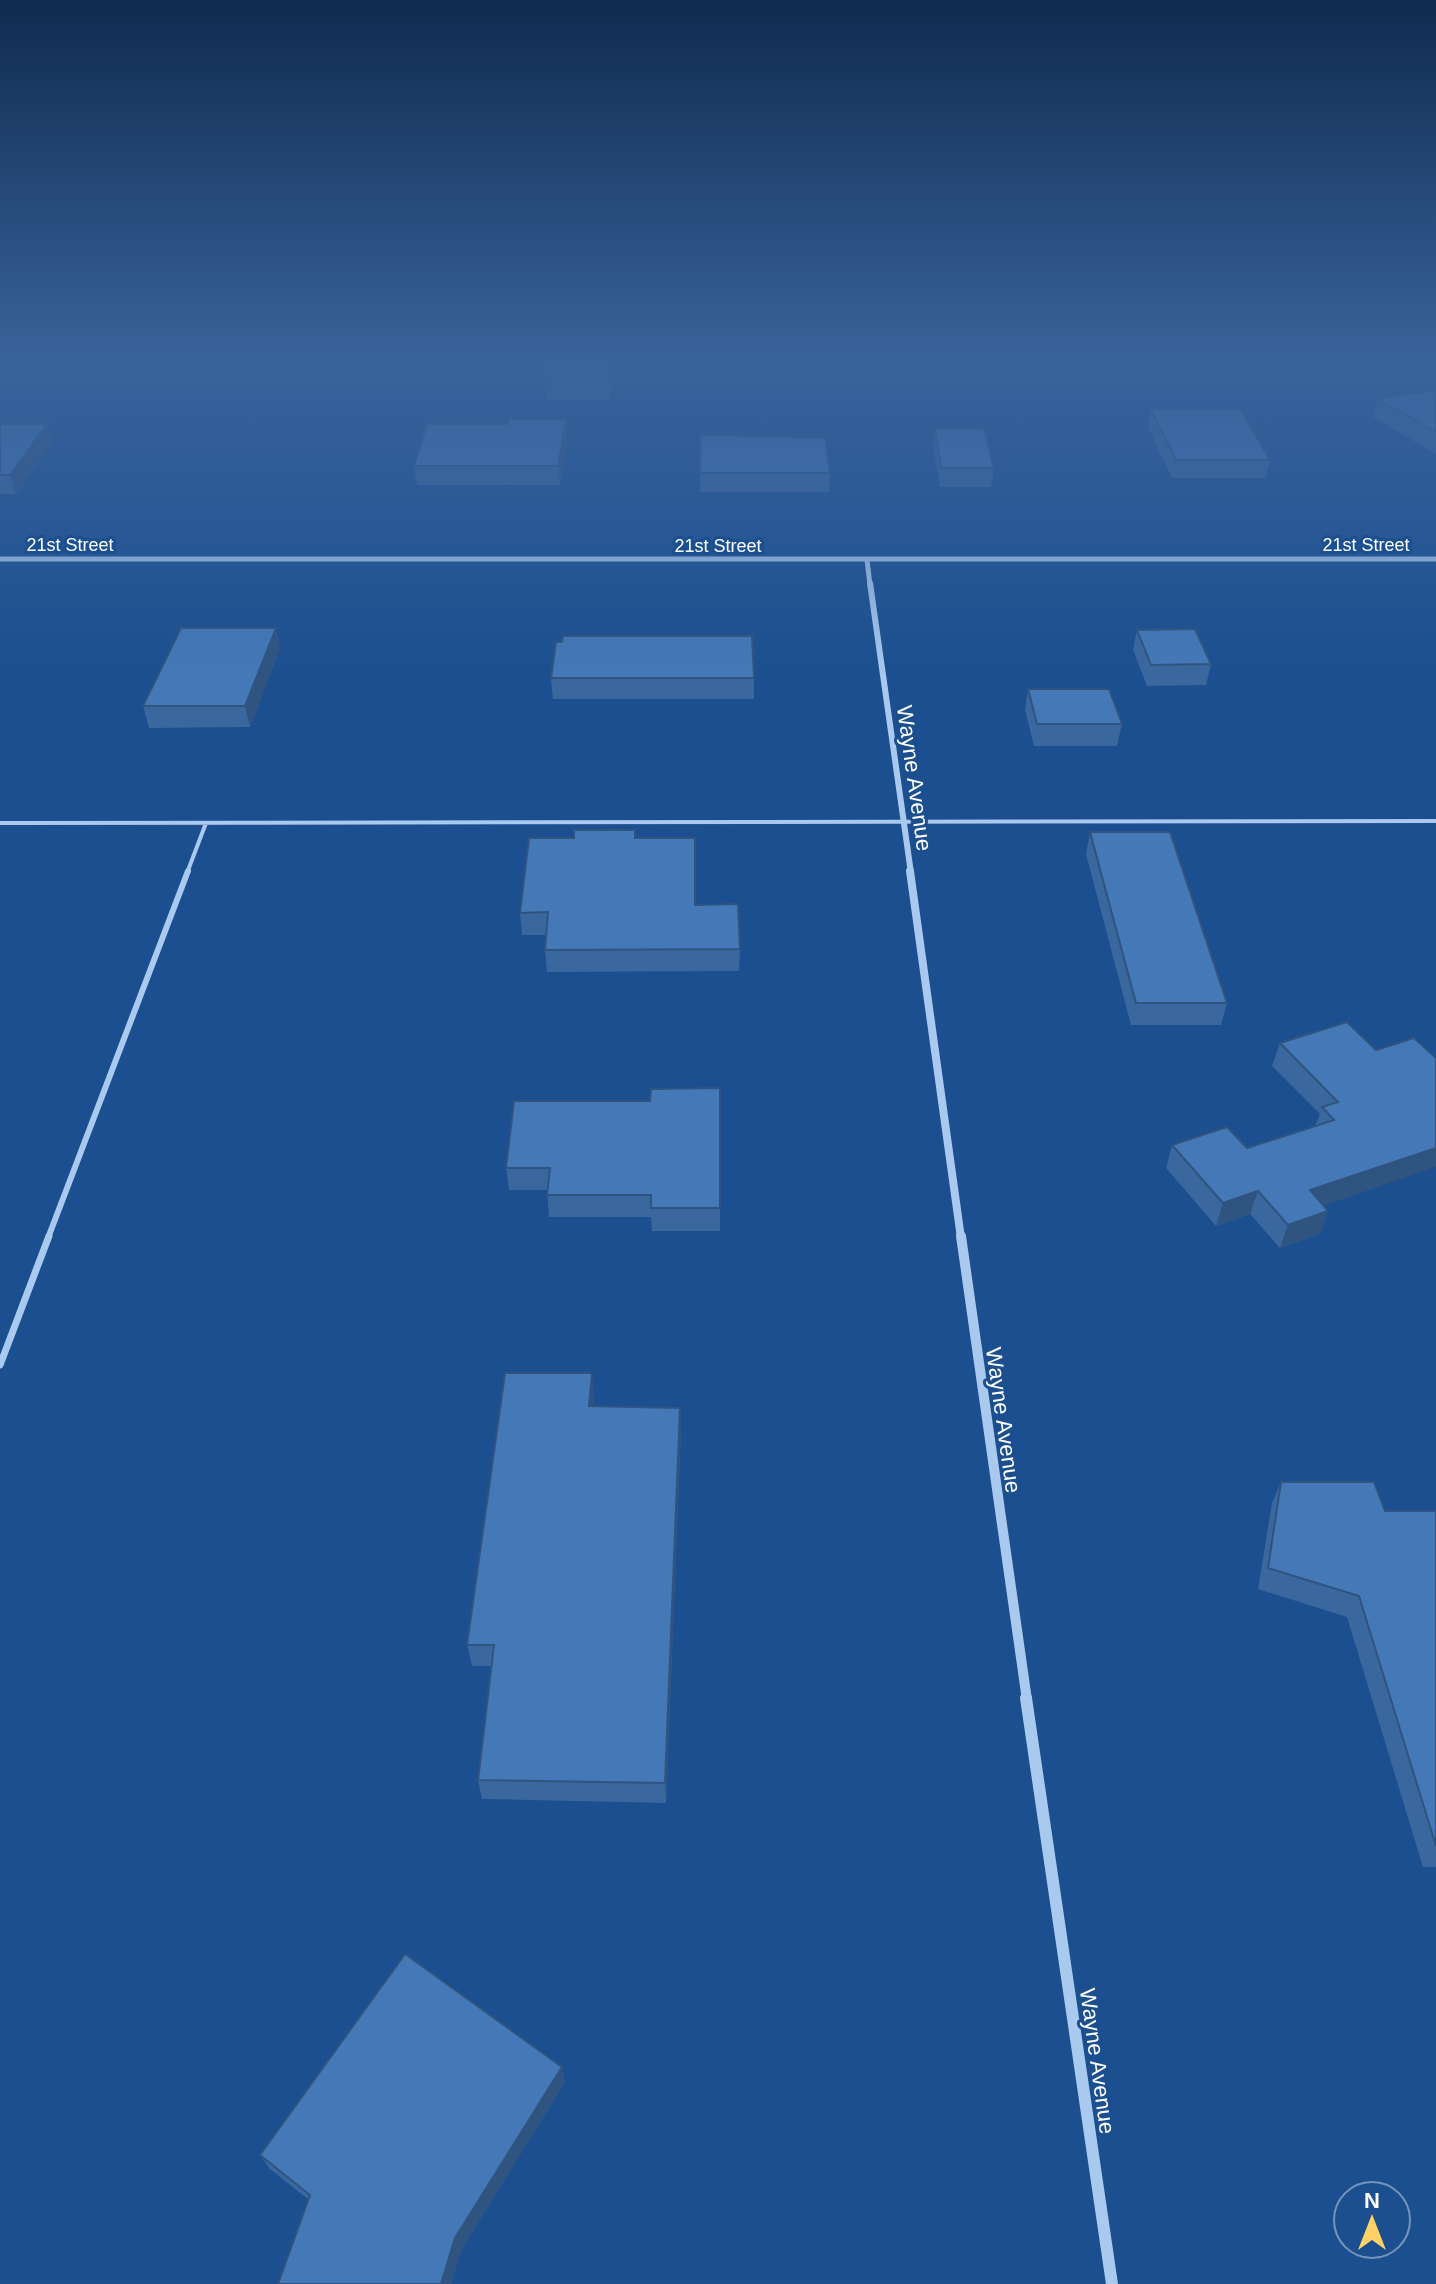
<svg xmlns="http://www.w3.org/2000/svg" width="1436" height="2284" font-family="Helvetica,sans-serif">
  <style>
    .lines { fill: none; stroke-linecap: round; stroke-linejoin: round }
    .service-far2 { stroke: #a9c9ee; stroke-width: 4 }
    .service-far1 { stroke: #a9c9ee; stroke-width: 6 }
    .service { stroke: #a9c9ee; stroke-width: 7 }
    .minor-far4 { stroke: #a9c9ee; stroke-width: 5 }
    .minor-far3 { stroke: #a9c9ee; stroke-width: 6 }
    .minor-far2 { stroke: #a9c9ee; stroke-width: 8 }
    .minor-far1 { stroke: #a9c9ee; stroke-width: 10 }
    .minor { stroke: #a9c9ee; stroke-width: 12 }
    .wall { fill: #3a679d }
    .shaded-wall { fill: #305480 }
    .building { fill: #4478b7; stroke: #305480; stroke-width: 2 }
    .labels { text-anchor: middle; stroke-width: 6; stroke-linejoin: round; paint-order: stroke }
    .far-street-label { font-size: 18px; fill: #fff; stroke: #1b4f8f }
    .street-label { font-size: 22px; fill: #fff; stroke: #1b4f8f }
  </style>
  <rect width="100%" height="100%" fill="#1b4f8f"/>
  <g class="lines">
    <path class="service-far2" d="M 0,823 L 1436,821
      M 187,873 L 206,823"/>
    <path class="service-far1" d="M 48,1238 L 188,871"/>
    <path class="service" d="M 0,1365 L 49,1236"/>
    <path class="minor-far4" d="M 0,559 L 1436,559
      M 867,560 L 870,585"/>
    <path class="minor-far3" d="M 870,583 L 911,873"/>
    <path class="minor-far2" d="M 910,871 L 961,1238"/>
    <path class="minor-far1" d="M 961,1236 L 1027,1700"/>
    <path class="minor" d="M 1026,1698 L 1112,2284"/>
  </g>
  <path class="wall" d="M 547,356 L 615,356 L 610,400 L 546,400 L 544,374 Z
    M 715,356 L 767,356 L 767,358 L 715,358 Z
    M 1436,390 L 1436,454 L 1373,417 L 1378,399 Z
    M 1151,409 L 1270,460 L 1265,478 L 1172,478 L 1148,427 Z
    M 566,419 L 567,437 L 560,485 L 417,485 L 414,466 L 508,424 Z
    M 0,424 L 47,424 L 52,442 L 16,494 L 0,494 Z
    M 935,428 L 994,468 L 991,487 L 940,487 L 933,447 Z
    M 700,435 L 830,473 L 829,492 L 700,492 Z
    M 1137,630 L 1211,664 L 1206,685 L 1147,686 L 1133,650 Z
    M 280,648 L 250,727 L 149,728 L 143,706 Z
    M 551,678 L 754,678 L 754,699 L 553,699 Z
    M 1028,689 L 1122,724 L 1117,746 L 1034,746 L 1025,710 Z
    M 1090,832 L 1227,1003 L 1221,1025 L 1131,1025 L 1086,854 Z
    M 636,838 L 695,905 L 740,949 L 739,971 L 547,972 L 545,950 L 546,935 L 522,935 L 520,913 Z
    M 1347,1022 L 1324,1206 L 1328,1211 L 1320,1234 L 1280,1248 L 1250,1214 L 1216,1226 L 1166,1168 L 1172,1145 L 1247,1148 L 1315,1126 L 1320,1114 L 1272,1066 L 1280,1043 Z
    M 720,1088 L 720,1231 L 652,1231 L 651,1217 L 549,1217 L 547,1190 L 509,1190 L 506,1168 L 650,1101 Z
    M 594,1396 L 593,1406 L 680,1408 L 681,1430 L 666,1803 L 482,1799 L 478,1780 L 491,1666 L 472,1666 L 467,1645 Z
    M 1281,1482 L 1385,1511 L 1436,1511 L 1436,1867 L 1423,1867 L 1347,1617 L 1258,1589 L 1272,1503 Z
    M 565,2082 L 461,2250 L 451,2284 L 278,2284 L 309,2200 L 270,2169 L 260,2155 Z"/>
  <path class="shaded-wall" d="M 611,356 L 615,356 L 610,400 L 609,373 Z
    M 566,419 L 567,437 L 560,485 L 558,466 Z
    M 47,424 L 52,442 L 16,494 L 10,475 Z
    M 276,628 L 280,648 L 250,727 L 245,706 Z
    M 1436,1148 L 1436,1167 L 1302,1213 L 1310,1190 Z
    M 1258,1191 L 1250,1214 L 1216,1226 L 1223,1203 Z
    M 1328,1211 L 1320,1234 L 1280,1248 L 1288,1225 Z
    M 592,1373 L 594,1396 L 591,1428 L 589,1406 Z
    M 680,1408 L 681,1430 L 666,1803 L 665,1783 Z
    M 562,2067 L 565,2082 L 461,2250 L 451,2284 L 441,2284 L 455,2238 Z"/>
  <path class="building" d="M 547,356 L 611,356 L 609,373 L 544,374 Z
    M 1435,390 L 1436,390 L 1436,432 L 1378,399 Z
    M 1151,409 L 1240,409 L 1270,460 L 1176,460 Z
    M 509,419 L 566,419 L 558,466 L 414,466 L 427,424 L 508,424 Z
    M 0,424 L 47,424 L 10,475 L 0,475 Z
    M 935,428 L 984,429 L 994,468 L 941,468 Z
    M 700,435 L 825,438 L 830,473 L 700,473 Z
    M 181,628 L 276,628 L 245,706 L 143,706 Z
    M 1195,629 L 1211,664 L 1151,665 L 1137,630 Z
    M 563,636 L 752,636 L 754,678 L 551,678 L 556,642 L 562,642 Z
    M 1028,689 L 1109,689 L 1122,724 L 1037,724 Z
    M 574,830 L 635,830 L 635,838 L 695,838 L 695,905 L 738,904 L 740,949 L 545,950 L 548,912 L 520,913 L 529,838 L 574,838 Z
    M 1090,832 L 1170,832 L 1227,1003 L 1136,1003 Z
    M 1347,1022 L 1376,1050 L 1414,1038 L 1436,1058 L 1436,1148 L 1310,1190 L 1328,1211 L 1288,1225 L 1258,1191 L 1223,1203 L 1172,1145 L 1227,1127 L 1247,1148 L 1334,1120 L 1322,1107 L 1338,1102 L 1280,1043 Z
    M 720,1088 L 720,1208 L 651,1208 L 651,1195 L 547,1195 L 550,1168 L 506,1168 L 514,1101 L 650,1101 L 651,1089 Z
    M 505,1373 L 592,1373 L 589,1406 L 680,1408 L 665,1783 L 478,1780 L 494,1645 L 467,1645 Z
    M 1281,1482 L 1374,1482 L 1385,1511 L 1436,1511 L 1436,1846 L 1359,1596 L 1268,1568 Z
    M 405,1954 L 562,2067 L 455,2238 L 441,2284 L 278,2284 L 310,2195 L 260,2155 Z"/>
  <linearGradient id="sky" x2="0" y2="1"><stop stop-color="#0f2b4f"/><stop offset="0.53" stop-color="#39639b"/><stop offset="1" stop-color="#39639b" stop-opacity="0"/></linearGradient>
  <rect width="1436" height="676" fill="url(#sky)"/>
  <g class="labels">
    <g class="far-street-label">
      <text x="70" y="551">21st Street</text>
      <text x="1366" y="551">21st Street</text>
      <text x="718" y="552">21st Street</text>
    </g>
    <g class="street-label">
      <text transform="translate(915 778) rotate(82)" y="8">Wayne Avenue</text>
      <text transform="translate(1004 1420) rotate(82)" y="8">Wayne Avenue</text>
      <text transform="translate(1098 2061) rotate(82)" y="8">Wayne Avenue</text>
    </g>
  </g>
  <g transform="translate(1372 2220)"><circle r="38" fill="#1b4f8f" stroke="#7695bc" stroke-width="2"/>
  <path d="M0-6L14 30L0 20L-14 30Z" fill="#ffd166"/>
  <text y="-12" font-size="22" font-weight="bold" text-anchor="middle" fill="#ffffff">N</text>
  </g>
</svg>
